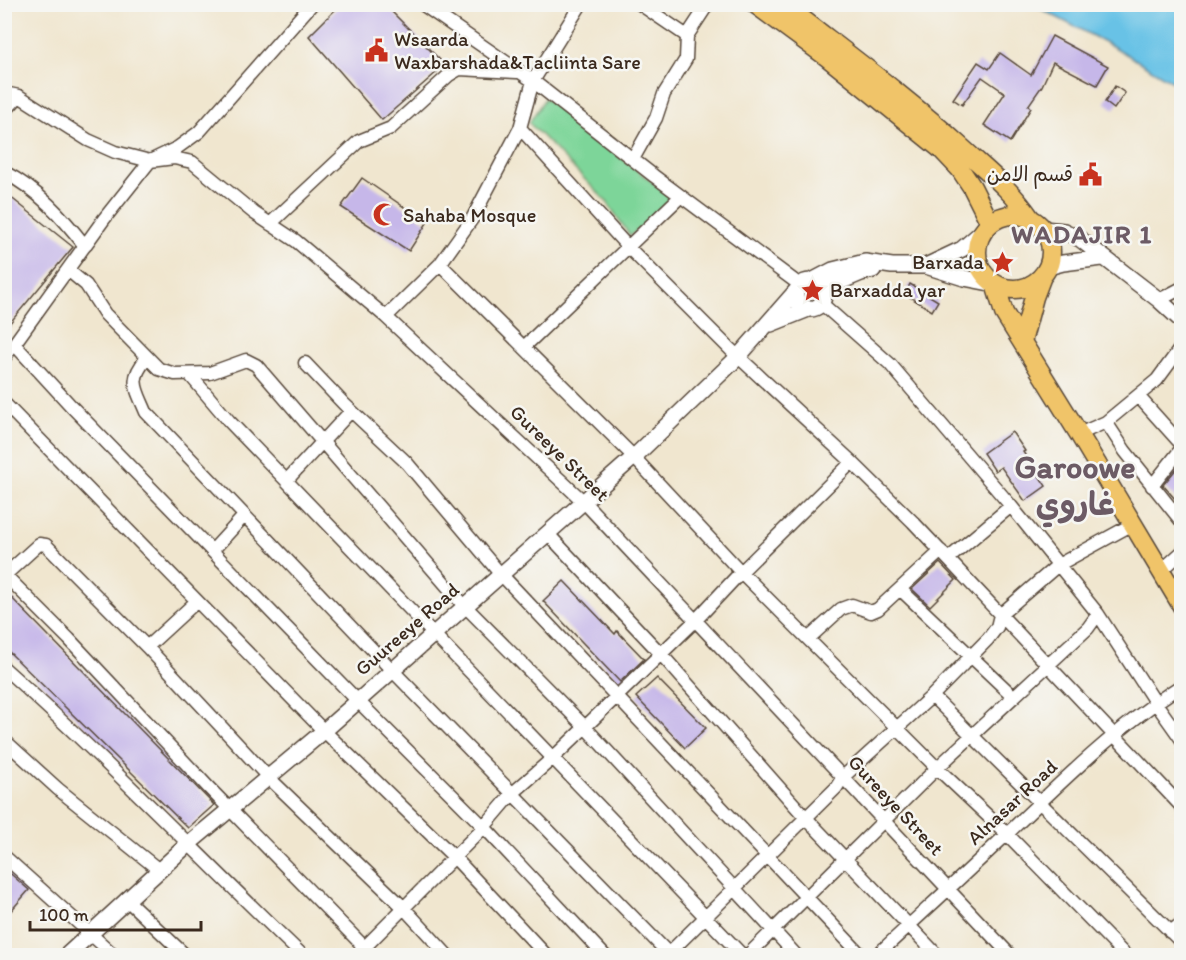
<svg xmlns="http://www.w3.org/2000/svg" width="1186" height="960" font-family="Itim,'Playpen Sans Arabic',sans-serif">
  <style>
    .green { fill: #7dd599; stroke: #5c805c; stroke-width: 1.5 }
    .water { fill: #68c2e6; stroke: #527682; stroke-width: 1.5 }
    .building { fill: #c6b7e9 }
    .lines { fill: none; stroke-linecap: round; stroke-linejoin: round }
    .minor-casing { stroke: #564639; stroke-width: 15 }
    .tertiary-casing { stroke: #564639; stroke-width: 18 }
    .primary-casing { stroke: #564639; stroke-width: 21 }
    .minor { stroke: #fff; stroke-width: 12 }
    .tertiary { stroke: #fff; stroke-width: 15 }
    .primary { stroke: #f0c469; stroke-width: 18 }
    .labels { text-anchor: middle; stroke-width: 5; stroke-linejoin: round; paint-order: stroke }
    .poi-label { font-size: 20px; fill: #3b2a1e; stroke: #f6f6f2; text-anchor: start }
    .street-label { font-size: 20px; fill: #3b2a1e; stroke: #f6f6f2 }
    .district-label { font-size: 26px; font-weight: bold; letter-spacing: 1.5px; fill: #6c5b65; stroke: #f6f6f2 }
    .town-label { font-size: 32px; font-weight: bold; fill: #6c5b65; stroke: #f6f6f2 }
  </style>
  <rect width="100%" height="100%" fill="#f6f6f2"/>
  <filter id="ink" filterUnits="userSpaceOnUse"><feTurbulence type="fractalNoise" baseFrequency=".0167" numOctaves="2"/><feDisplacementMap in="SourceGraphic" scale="12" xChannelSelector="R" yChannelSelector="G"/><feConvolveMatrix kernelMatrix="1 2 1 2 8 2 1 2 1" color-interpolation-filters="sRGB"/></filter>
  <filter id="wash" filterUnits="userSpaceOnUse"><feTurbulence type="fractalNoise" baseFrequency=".008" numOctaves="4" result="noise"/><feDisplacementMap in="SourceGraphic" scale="24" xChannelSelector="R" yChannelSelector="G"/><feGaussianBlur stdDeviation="1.35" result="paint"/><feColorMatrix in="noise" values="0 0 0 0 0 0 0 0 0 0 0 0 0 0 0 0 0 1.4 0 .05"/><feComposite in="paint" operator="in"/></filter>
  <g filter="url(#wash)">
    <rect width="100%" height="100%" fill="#f0e6cf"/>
    <path class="green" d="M 545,98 L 675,200 L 630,236 L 607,202 L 529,123 Z"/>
    <path class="water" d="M 1033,5 L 1181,5 L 1181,87 L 1116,48 Z"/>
    <g id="blocks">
      <path class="building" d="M 341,4 L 384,4 L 445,65 L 382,120 L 309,36 Z
        M 1052,36 L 1108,66 L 1097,85 L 1053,62 L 1042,86 L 1028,106 L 1031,108 L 1010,142 L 984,125 L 1005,93 L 982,77 L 962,105 L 953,99 L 978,62 L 989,69 L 1000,53 L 1031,75 Z
        M 1115,86 L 1125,93 L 1114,109 L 1105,102 Z
        M 362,178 L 427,223 L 409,251 L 341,207 Z
        M 4,192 L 73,247 L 4,330 Z
        M 910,284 L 938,301 L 932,311 L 905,294 Z
        M 1012,432 L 1025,451 L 1023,452 L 1046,486 L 1025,501 L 1001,467 L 995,471 L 983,453 Z
        M 1182,462 L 1182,507 L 1163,485 Z
        M 940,563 L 956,580 L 930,606 L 912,589 Z
        M 564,581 L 615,634 L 617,631 L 644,659 L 620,682 L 543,601 Z
        M 4,590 L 214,805 L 188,828 L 4,647 Z
        M 657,678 L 706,728 L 685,748 L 636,697 Z
        M 4,868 L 29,890 L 9,913 L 4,909 Z"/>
    </g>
  </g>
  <g filter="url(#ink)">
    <use href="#blocks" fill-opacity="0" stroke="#564639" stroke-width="1.5"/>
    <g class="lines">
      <defs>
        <path id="minor" d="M 422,4 L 533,81 L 654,176 L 800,285
          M 687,36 L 708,4
          M 4,93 L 19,96 L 88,140 L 115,152 L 150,161 L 174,158 L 192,162 L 254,213 L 296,241 L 386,317 L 584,502 L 1011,956
          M 4,112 L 19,96
          M 520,128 L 628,247 L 730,349 L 852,462 L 913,522 L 1182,807
          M 633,159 L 656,118 L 664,94 L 686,59 L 687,36 L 640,4
          M 4,172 C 38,190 62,216 85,246
          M 270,224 L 359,141 L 391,128 L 449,75 L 459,69 L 517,72
          M 440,264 L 629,452 L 741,572 L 937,768 L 1007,834 L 1126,956
          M 68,270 L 86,285 L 105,314 L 159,369 L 175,374 L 210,373 L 246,360 L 256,365 L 460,601 L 585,727 L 797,956
          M 1159,300 L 1182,288
          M 821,303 L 890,364 L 1011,506 L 1098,614 L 1155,702 L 1182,740
          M 386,317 L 440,264 L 472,219 L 520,128 L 533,81 L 581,4
          M 15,345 L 72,407 L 353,696 L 484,827 L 605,956
          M 524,347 L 681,196
          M 4,358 L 104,219 L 150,161 L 177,148 L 199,132 L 312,4
          M 147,358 C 128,380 136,388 146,412 L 389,667 L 671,956
          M 305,363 L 344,404 L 407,463 L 497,570 L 862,956
          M 190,375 L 229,421 L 743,956
          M 1138,396 L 1182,445
          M 4,403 L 319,726 L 454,857 L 547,956
          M 1106,422 L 1125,451 L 1182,522
          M 1079,434 L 1106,422 L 1157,380 L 1182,346
          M 287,480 L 351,411
          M 1152,486 L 1182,448
          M 548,534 L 661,654 L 806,818 L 938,956
          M 212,551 L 244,516
          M 948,559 L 1011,506
          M 1161,571 L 1182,552
          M 4,574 L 69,639 L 209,788 L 373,956
          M 5,575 L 39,544 L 46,545 L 147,647 L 268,777 L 403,907 L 448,956
          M 900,589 L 1014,697
          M 808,639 L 841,609 L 852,605 L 871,612 L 878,609 L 941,551
          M 147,647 L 197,601
          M 4,668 C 107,760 203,860 303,956
          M 932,696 L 1182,943
          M 4,740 L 58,789 L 159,870
          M 4,856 L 115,956
          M 126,899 L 186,956
          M 1170,932 L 1182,923
          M 356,956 L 484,827 L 513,793 L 554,757 L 696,620 L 741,572 L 852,462
          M 666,956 L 836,788 L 843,777 L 932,696 L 988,639 L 997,627 L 1000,615 L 1058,565 L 1133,524
          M 747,956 L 937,768 L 1088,628 L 1098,614
          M 876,956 C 920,915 964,875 1007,834 C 1062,781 1117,727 1182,685"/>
        <path id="tertiary" d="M 1043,229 L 1064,231 L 1080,239 L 1159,300 L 1182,321
          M 926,266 L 962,249 L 983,231
          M 1048,267 L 1063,263 L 1102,258
          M 812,281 L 833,270 L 865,262 L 892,266 L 926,266 L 964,278 L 995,284
          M796 295a14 14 0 1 1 28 0a14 14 0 1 1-28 0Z
          M 823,289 L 861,273 L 873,270
          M 771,324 L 811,308
          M 66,956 L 187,845 L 324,731 L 634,457 L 738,357 L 796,291"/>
        <path id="primary" d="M 755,4 L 827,57 L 942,150 L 960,169 L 972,187 L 990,223
          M 783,4 C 843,51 905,96 961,147 C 988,172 1010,188 1031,219
          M977 252a37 37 0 1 1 74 0a37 37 0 1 1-74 0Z
          M 995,284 L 1004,313 L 1079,434 L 1182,606
          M 1022,342 L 1034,297 L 1042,276"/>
      </defs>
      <use href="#minor" class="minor-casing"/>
      <use href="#tertiary" class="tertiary-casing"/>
      <use href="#primary" class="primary-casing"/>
      <use href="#minor" class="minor"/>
      <use href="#tertiary" class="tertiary"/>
      <use href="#primary" class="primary"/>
    </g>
  </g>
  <defs>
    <symbol id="civic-bare" viewBox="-9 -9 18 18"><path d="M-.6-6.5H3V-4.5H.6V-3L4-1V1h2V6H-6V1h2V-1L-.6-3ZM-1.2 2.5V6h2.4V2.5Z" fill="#c8321e" stroke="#f6f6f2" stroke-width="2.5" paint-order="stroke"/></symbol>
    <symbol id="mosque-bare" viewBox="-9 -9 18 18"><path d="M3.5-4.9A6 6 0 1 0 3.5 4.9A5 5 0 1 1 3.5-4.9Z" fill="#c8321e" stroke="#f6f6f2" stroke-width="2.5" paint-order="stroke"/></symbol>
    <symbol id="sight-bare" viewBox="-9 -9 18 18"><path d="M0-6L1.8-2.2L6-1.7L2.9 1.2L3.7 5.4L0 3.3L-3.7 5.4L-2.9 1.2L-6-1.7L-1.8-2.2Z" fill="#c8321e" stroke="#f6f6f2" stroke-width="2.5" paint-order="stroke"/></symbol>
  </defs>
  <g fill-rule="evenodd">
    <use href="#civic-bare" x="360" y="34" width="33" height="33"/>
    <use href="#civic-bare" x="1074" y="158" width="33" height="33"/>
    <use href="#mosque-bare" x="368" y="198" width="33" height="33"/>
    <use href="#sight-bare" x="986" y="246" width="33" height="33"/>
    <use href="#sight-bare" x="796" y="274" width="33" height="33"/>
  </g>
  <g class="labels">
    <g class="poi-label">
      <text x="394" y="46">Wsaarda<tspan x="394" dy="23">Waxbarshada&amp;Tacliinta Sare</tspan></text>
      <text x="1073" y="181" text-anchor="end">قسم الامن</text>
      <text x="403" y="222">Sahaba Mosque</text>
      <text x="984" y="269" text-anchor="end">Barxada</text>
      <text x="830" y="297">Barxadda yar</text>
    </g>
    <g class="street-label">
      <text transform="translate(560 453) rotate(44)" y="7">Gureeye Street</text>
      <text transform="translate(407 629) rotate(-41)" y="7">Guureeye Road</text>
      <text transform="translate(1012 802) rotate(-43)" y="7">Alnasar Road</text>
      <text transform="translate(896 805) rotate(47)" y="7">Gureeye Street</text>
    </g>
    <g class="district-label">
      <text x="1082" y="243">WADAJIR 1</text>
    </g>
    <g class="town-label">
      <text x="1075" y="478">Garoowe<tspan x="1075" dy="37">غاروي</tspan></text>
    </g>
  </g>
  <rect width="1186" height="960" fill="none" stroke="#f6f6f2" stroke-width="24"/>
  <path d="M30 921v9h171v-9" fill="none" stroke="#3b2a1e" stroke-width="3"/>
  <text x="39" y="921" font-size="18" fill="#3b2a1e" stroke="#f6f6f2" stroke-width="4.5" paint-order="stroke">100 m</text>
</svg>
